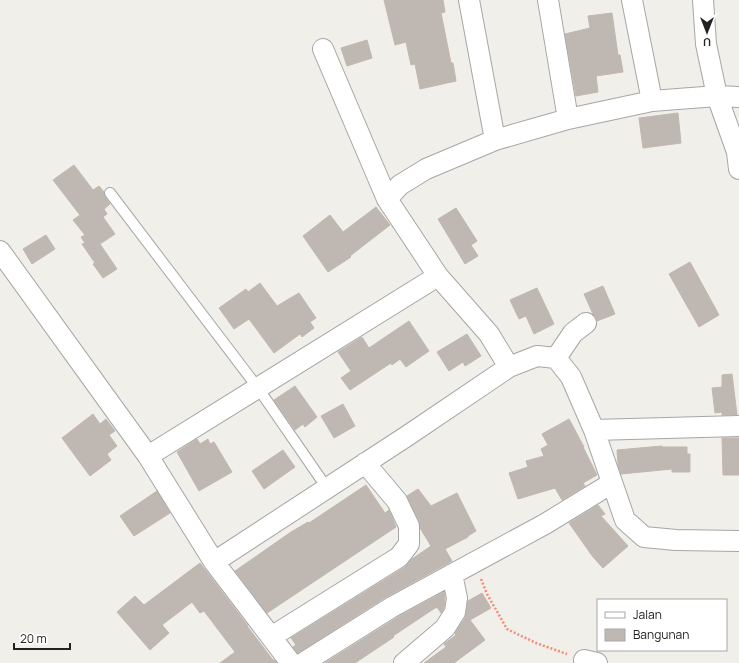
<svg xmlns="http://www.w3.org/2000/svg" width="739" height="663" font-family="Manrope,sans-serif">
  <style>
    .building { fill: #bfb8b2; stroke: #c2b7ac }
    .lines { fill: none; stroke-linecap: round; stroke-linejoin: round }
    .lane-casing { stroke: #a6a6a6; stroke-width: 12 }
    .street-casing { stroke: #a6a6a6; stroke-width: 22 }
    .path { stroke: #f38c79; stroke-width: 2.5; stroke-dasharray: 2 2; stroke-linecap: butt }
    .lane { stroke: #fff; stroke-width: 10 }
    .street { stroke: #fff; stroke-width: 20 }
  </style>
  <rect width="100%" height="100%" fill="#f1efe9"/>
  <path class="building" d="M 384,0 L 443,0 L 445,12 L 441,13 L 451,63 L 453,63 L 456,81 L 420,89 L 415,64 L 411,65 L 406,42 L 395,45 Z
    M 612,13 L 618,55 L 620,55 L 623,72 L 596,76 L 598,92 L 576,96 L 565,34 L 590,28 L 588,16 Z
    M 367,40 L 372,58 L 347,66 L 341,48 Z
    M 678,113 L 681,143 L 643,148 L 639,118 Z
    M 74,165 L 93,190 L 99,186 L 104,192 L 105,197 L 110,204 L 104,209 L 107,214 L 103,217 L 115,234 L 100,244 L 117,269 L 103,278 L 93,264 L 95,263 L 82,244 L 85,243 L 81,237 L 85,235 L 73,220 L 80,215 L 53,180 Z
    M 376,207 L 390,225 L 350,256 L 351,257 L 328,272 L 303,236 L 330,215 L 343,232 Z
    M 456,208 L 477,241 L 471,245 L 478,256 L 465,264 L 438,219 Z
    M 46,235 L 55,249 L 32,264 L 23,249 Z
    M 690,262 L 719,315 L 699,327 L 669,274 Z
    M 260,283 L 277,306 L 299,293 L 316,318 L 310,322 L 314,328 L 302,337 L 300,334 L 274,353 L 249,319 L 234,329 L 219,308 L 246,289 L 248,292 Z
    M 603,286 L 615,314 L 597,321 L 595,316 L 593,314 L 584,294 Z
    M 537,288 L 554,324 L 534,334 L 526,316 L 519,319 L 510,300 Z
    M 409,321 L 429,351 L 406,367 L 400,359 L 392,365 L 391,363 L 350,390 L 341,378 L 351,371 L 338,352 L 362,337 L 369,348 Z
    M 467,334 L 481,356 L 465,366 L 463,362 L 449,371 L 437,352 Z
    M 732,374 L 737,415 L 722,415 L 722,412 L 715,413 L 712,388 L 722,387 L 722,375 Z
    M 295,386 L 317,417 L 305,427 L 303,424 L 295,430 L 274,400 Z
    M 343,404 L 355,426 L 334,438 L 321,416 Z
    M 93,414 L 100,424 L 106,419 L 115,431 L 109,435 L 117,446 L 107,454 L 111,460 L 90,476 L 62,438 Z
    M 569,419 L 584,447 L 583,447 L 597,475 L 583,483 L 585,486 L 562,500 L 555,488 L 518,499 L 509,473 L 528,467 L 526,461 L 544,456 L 541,449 L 548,445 L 542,434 Z
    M 722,438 L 739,438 L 739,475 L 723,475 Z
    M 197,439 L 200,444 L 208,439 L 210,444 L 214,442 L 232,472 L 199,491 L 177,452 Z
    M 662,446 L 662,447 L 687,447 L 687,454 L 690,454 L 690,472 L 672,472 L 672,469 L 621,474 L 618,465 L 617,450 Z
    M 283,450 L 295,467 L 264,489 L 252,471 Z
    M 366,485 L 385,513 L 389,510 L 396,527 L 267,613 L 235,571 L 291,532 L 308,522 L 309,523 Z
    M 418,489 L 431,506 L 457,493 L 476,531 L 468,536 L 468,537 L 445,549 L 452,561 L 386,597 L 298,653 L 293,647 L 296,645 L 291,638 L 405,567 L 412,559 L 431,546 L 420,528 L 419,521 L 407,496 Z
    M 157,491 L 170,513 L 134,536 L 120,516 Z
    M 598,505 L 605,514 L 601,516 L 628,546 L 603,568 L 593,557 L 569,523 Z
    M 200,563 L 248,626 L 247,626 L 273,660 L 274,660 L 277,663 L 220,663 L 235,652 L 204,611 L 200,613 L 192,602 L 162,625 L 169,633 L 150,650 L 117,612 L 135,596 L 144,605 Z
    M 444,592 L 445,598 L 444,608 L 441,613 L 437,607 L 436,608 L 435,608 L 393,636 L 394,637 L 355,663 L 325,663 L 398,617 Z
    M 482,593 L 491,608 L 470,620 L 485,640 L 454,663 L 424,663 L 446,647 L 444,644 L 456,635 L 455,633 L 465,618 L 466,614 L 468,601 Z"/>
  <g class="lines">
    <defs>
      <path id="lane" d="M 110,193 L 258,388 L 327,488"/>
      <path id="street" d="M 469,0 L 495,140
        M 548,0 L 568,119
        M 632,0 L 652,101
        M 703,0 L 706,44 L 717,96 L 737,152 L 739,169
        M 323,49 L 387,199 L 438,276 L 489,334 L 509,367
        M 387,199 L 400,185 L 426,169 L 495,140 L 568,119 L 652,101 L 717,96 L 739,97
        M 0,251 L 148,456 L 214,562 L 291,663
        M 586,323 L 573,333 L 556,358 L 571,377 L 594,430 L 625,520 L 644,537 L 676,540 L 739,541
        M 594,430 L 739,426
        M 148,456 L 438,276
        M 214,562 L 407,436 L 509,367 L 537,356 L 556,358
        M 271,637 L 399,557 L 409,544 L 409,526 L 397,501 L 365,463
        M 584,660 L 597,663
        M 303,663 L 392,607 L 545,524 L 612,483
        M 404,663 L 445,628 L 455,612 L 457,598 L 452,574"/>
    </defs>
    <use href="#lane" class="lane-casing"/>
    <use href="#street" class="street-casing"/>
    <path class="path" d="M 481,579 L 487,594 L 507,629 L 536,643 L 567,654"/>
    <use href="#lane" class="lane"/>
    <use href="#street" class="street"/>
  </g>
  <rect x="597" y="599" width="130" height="52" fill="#ffffff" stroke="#a7a7a7"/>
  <rect x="605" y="612" width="20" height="6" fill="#ffffff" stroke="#a7a7a7"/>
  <text x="633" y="619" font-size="12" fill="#222222">Jalan</text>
  <rect x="605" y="629" width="20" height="12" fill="#bfb8b2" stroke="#a7a7a7"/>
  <text x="633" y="639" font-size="12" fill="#222222">Bangunan</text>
  <g transform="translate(707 32) rotate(180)" stroke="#ffffff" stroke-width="3" paint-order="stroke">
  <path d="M0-3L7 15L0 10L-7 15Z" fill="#222222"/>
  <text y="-6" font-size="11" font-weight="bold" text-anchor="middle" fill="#222222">U</text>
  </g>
  <path d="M14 643v6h56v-6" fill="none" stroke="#222222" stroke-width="2"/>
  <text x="20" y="643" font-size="12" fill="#222222" stroke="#ffffff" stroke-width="3" paint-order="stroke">20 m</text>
</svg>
